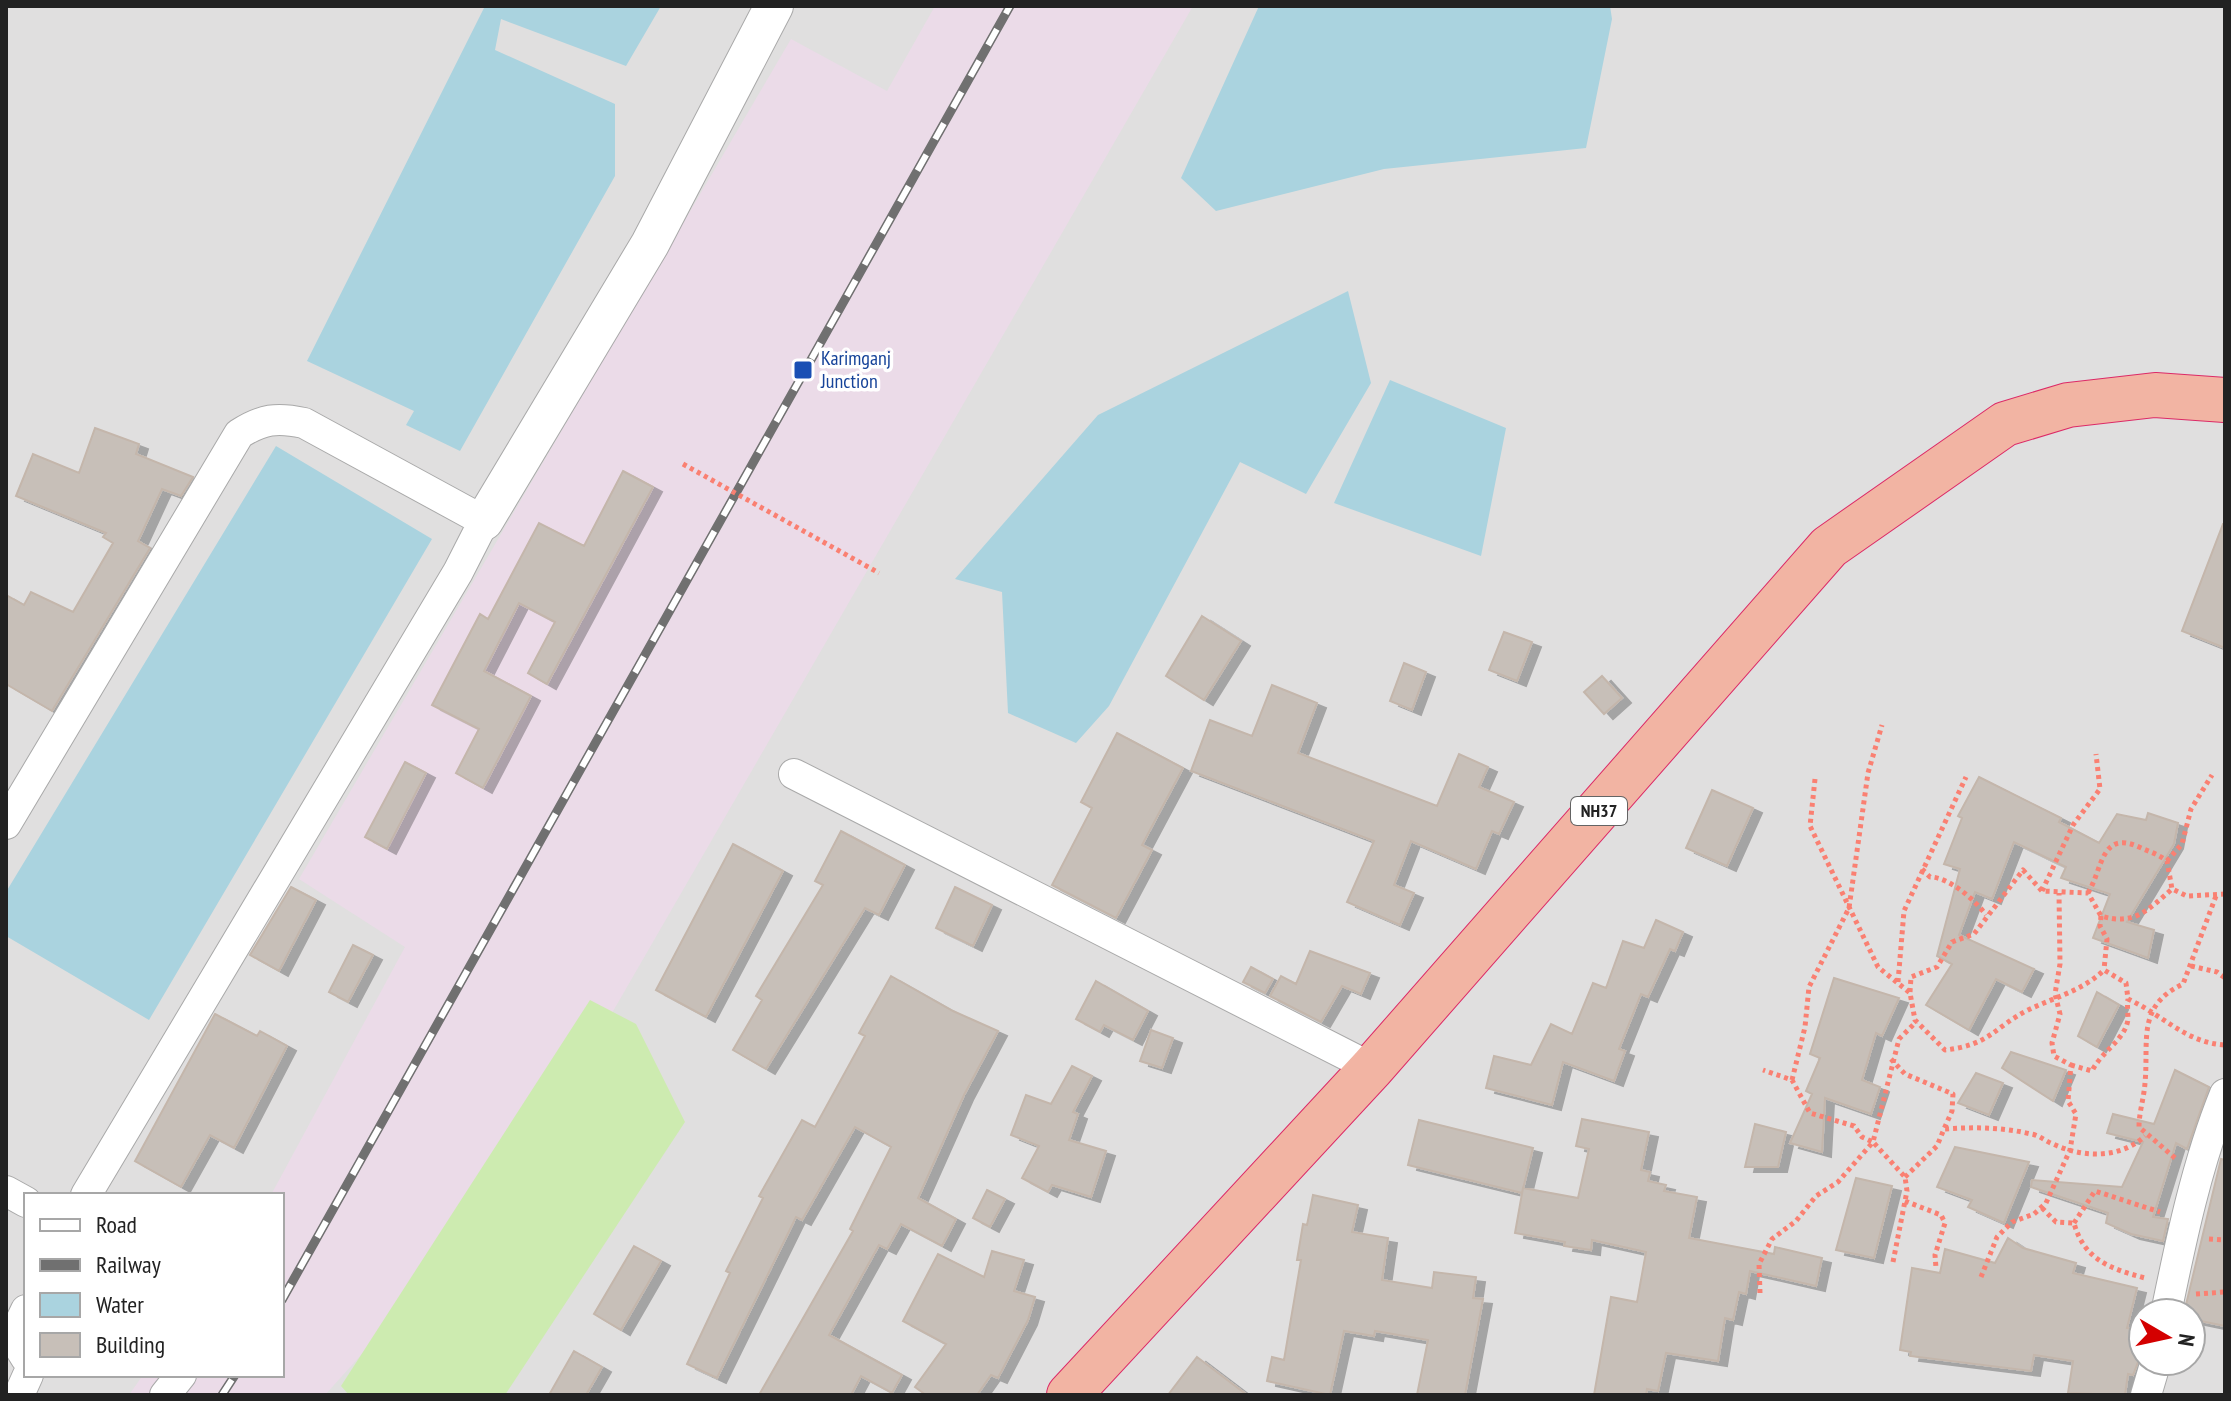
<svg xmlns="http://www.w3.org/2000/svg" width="2231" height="1401" font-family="'PT Sans Narrow',sans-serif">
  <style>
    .residential { fill: #e0dfdf; fill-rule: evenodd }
    .industrial { fill: #ebdbe8 }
    .grass { fill: #cdebb0 }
    .water { fill: #aad3df }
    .building { fill: #c7bfb8; stroke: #c4b6ab; stroke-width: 2; filter: url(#shadow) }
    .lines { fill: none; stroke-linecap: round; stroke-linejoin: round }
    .minor-casing { stroke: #a9a9a9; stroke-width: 32 }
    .tertiary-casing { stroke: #a9a9a9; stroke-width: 40 }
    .trunk-casing { stroke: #dc2a67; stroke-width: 46 }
    .path { stroke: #fa8072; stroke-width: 5; stroke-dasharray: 4 4; stroke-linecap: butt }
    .minor { stroke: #fff; stroke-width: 30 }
    .tertiary { stroke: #fff; stroke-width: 38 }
    .trunk { stroke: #f2b4a3; stroke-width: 44 }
    .rail-casing { stroke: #707070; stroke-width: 9 }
    .rail { stroke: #fff; stroke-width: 6; stroke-dasharray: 18; stroke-linecap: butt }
    .path-bridge { stroke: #fa8072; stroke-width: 5; stroke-dasharray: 4 4; stroke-linecap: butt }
    .transit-dot { fill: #1a4fb4; stroke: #fff; stroke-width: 3 }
    .labels { text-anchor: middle; stroke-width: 7; stroke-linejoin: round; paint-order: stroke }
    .shield { fill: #fff; stroke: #646464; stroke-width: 2 }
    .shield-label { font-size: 18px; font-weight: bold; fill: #222 }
    .transit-label { font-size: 20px; fill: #164399; stroke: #fff; text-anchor: start }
  </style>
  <defs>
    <filter id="shadow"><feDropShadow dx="9" dy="5" stdDeviation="0" flood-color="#0004"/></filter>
  </defs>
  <rect width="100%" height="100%" fill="#f2efe9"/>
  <path class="residential" d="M 6,6 L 2225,6 L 2225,1395 L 6,1395 ZM 26,1195 L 282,1195 L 282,1375 L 26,1375 ZM 2143,1313 L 2191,1313 L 2191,1361 L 2143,1361 Z"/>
  <path class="industrial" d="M 935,6 L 1193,6 L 511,1188 L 325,1395 L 129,1395 L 143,1375 L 282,1375 L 282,1195 L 271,1195 L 405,947 L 299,879 L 791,39 L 887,91 Z"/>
  <path class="grass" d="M 590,1000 L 636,1024 L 685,1122 L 505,1395 L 349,1395 L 341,1386 Z"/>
  <path class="water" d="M 485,6 L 661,6 L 626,66 L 501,19 L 495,50 L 615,104 L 615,176 L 460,451 L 406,425 L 414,411 L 307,361 Z
    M 1259,6 L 1610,6 L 1612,19 L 1586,148 L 1384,169 L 1216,211 L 1181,178 Z
    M 1348,291 L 1371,383 L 1306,494 L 1240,462 L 1109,706 L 1076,743 L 1008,713 L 1002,592 L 955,579 L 1098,415 Z
    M 1390,380 L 1506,428 L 1481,556 L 1334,503 Z
    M 276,446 L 432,539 L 149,1020 L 6,936 L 6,892 Z"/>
  <path class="building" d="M 95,428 L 139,444 L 136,454 L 193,477 L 181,496 L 162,489 L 138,541 L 150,548 L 52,711 L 6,684 L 6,595 L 24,605 L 31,592 L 73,612 L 113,543 L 103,537 L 106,533 L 16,496 L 33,454 L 79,473 Z
    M 623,471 L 653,487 L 547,684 L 528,673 L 555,622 L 519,603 L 484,671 L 531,696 L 483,788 L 456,773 L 479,729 L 432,705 L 480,614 L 488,619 L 539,523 L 584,546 Z
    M 2223,524 L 2225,524 L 2225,648 L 2182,631 Z
    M 1202,616 L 1241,641 L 1204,700 L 1166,676 Z
    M 1504,632 L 1532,642 L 1517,681 L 1489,670 Z
    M 1404,663 L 1426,672 L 1412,710 L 1390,701 Z
    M 1602,676 L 1622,698 L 1604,714 L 1584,692 Z
    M 1272,685 L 1317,703 L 1298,753 L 1437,806 L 1459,754 L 1488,767 L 1479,787 L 1514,802 L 1499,834 L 1492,831 L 1476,869 L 1411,841 L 1394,885 L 1414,893 L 1400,925 L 1347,902 L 1374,841 L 1191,771 L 1210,720 L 1252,736 Z
    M 1117,733 L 1183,768 L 1142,845 L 1152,850 L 1116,918 L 1052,885 L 1092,808 L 1081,802 Z
    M 405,762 L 426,773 L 387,849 L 365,837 Z
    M 1979,777 L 2061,818 L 2059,822 L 2099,843 L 2117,814 L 2146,820 L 2148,813 L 2178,823 L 2174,844 L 2127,922 L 2154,930 L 2148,958 L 2093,938 L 2110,894 L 2061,878 L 2066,867 L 2014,842 L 1992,899 L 1975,892 L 1959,935 L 2034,969 L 2022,992 L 1996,979 L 1969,1030 L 1926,1005 L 1952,964 L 1937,956 L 1960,869 L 1944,864 L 1962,818 L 1958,816 Z
    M 1712,790 L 1753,808 L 1727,866 L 1686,848 Z
    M 841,831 L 905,865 L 879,915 L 865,908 L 766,1069 L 733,1050 L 762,1000 L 756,996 L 823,885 L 815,881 Z
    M 733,844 L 783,871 L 706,1017 L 656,990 Z
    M 291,887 L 316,900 L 279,971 L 250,955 Z
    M 955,887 L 992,905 L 973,946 L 936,928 Z
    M 1656,920 L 1683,932 L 1675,951 L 1670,949 L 1648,997 L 1641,994 L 1619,1049 L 1625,1051 L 1614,1081 L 1563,1062 L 1552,1105 L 1486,1088 L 1494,1056 L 1531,1065 L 1551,1024 L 1572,1034 L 1593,983 L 1606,988 L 1623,941 L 1644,948 Z
    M 353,945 L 373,955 L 348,1002 L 329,992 Z
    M 1310,951 L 1370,973 L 1361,994 L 1342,986 L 1321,1022 L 1270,996 L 1281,976 L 1296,984 Z
    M 1251,967 L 1273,979 L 1265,993 L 1243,982 Z
    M 891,976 L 953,1011 L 998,1031 L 964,1095 L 918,1198 L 956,1219 L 942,1246 L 901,1224 L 887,1249 L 879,1245 L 829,1335 L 902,1375 L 892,1393 L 861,1376 L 851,1395 L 759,1395 L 853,1231 L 850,1229 L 891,1147 L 855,1127 L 802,1220 L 796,1217 L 717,1378 L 687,1364 L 730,1273 L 726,1271 L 763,1198 L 759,1196 L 802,1120 L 815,1127 L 865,1036 L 859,1033 Z
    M 1834,978 L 1899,998 L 1882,1036 L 1876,1033 L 1862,1080 L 1880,1087 L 1871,1114 L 1825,1098 L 1822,1152 L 1790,1143 L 1812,1094 L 1806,1091 L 1820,1058 L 1810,1054 Z
    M 1096,981 L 1148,1011 L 1133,1040 L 1104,1025 L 1100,1032 L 1076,1019 Z
    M 2097,992 L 2119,1005 L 2097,1047 L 2078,1036 Z
    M 215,1014 L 257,1036 L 260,1031 L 287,1046 L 234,1148 L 210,1135 L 181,1187 L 135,1161 Z
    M 1151,1030 L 1173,1038 L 1162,1068 L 1140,1061 Z
    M 2011,1052 L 2066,1070 L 2053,1101 L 2002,1068 Z
    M 1072,1066 L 1092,1076 L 1073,1112 L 1078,1114 L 1069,1140 L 1106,1151 L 1091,1197 L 1052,1185 L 1048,1192 L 1022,1178 L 1039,1146 L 1011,1135 L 1026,1095 L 1051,1104 Z
    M 2175,1070 L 2209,1087 L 2187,1149 L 2176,1143 L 2153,1217 L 2168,1219 L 2163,1241 L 2131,1234 L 2106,1223 L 2108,1213 L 2031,1187 L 2032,1180 L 2122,1187 L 2143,1142 L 2107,1133 L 2113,1114 L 2154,1124 Z
    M 1976,1073 L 2003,1083 L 1989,1115 L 1958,1103 Z
    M 1582,1119 L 1649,1132 L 1641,1170 L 1650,1172 L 1648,1181 L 1666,1185 L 1664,1191 L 1697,1197 L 1689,1238 L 1774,1254 L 1775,1247 L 1822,1258 L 1816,1286 L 1750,1271 L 1746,1294 L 1739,1292 L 1733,1320 L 1725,1318 L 1718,1361 L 1666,1353 L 1658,1391 L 1647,1389 L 1646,1395 L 1594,1395 L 1611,1297 L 1637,1302 L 1646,1252 L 1592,1240 L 1591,1250 L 1564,1246 L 1565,1242 L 1515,1233 L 1523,1188 L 1578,1198 L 1589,1149 L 1576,1146 Z
    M 1419,1120 L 1533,1148 L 1522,1193 L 1408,1165 Z
    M 1755,1124 L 1786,1132 L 1778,1167 L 1745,1167 Z
    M 1955,1147 L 2029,1162 L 2004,1223 L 1968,1207 L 1972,1200 L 1937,1187 Z
    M 2221,1159 L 2225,1160 L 2225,1326 L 2191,1319 L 2191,1313 L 2184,1313 Z
    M 1856,1178 L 1892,1186 L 1874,1258 L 1836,1250 Z
    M 987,1190 L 1005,1199 L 990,1227 L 973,1218 Z
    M 1313,1195 L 1358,1205 L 1352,1232 L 1388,1238 L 1382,1280 L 1432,1288 L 1434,1272 L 1476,1277 L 1473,1298 L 1483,1299 L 1465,1395 L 1417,1395 L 1428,1340 L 1375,1331 L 1374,1336 L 1344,1331 L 1330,1395 L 1267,1381 L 1272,1357 L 1284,1360 L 1301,1260 L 1297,1260 L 1303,1224 L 1307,1225 Z
    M 2008,1238 L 2023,1248 L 2076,1263 L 2073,1273 L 2137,1288 L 2127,1328 L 2143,1331 L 2143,1349 L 2133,1375 L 2128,1374 L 2125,1395 L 2068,1393 L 2073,1361 L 2034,1355 L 2031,1371 L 1910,1356 L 1911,1352 L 1900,1350 L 1912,1268 L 1940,1273 L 1945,1249 L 1995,1263 Z
    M 634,1246 L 661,1261 L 621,1330 L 594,1314 Z
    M 992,1251 L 1024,1260 L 1014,1291 L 1035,1297 L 1028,1320 L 998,1378 L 991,1375 L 977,1395 L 926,1395 L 915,1387 L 946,1344 L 903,1321 L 938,1254 L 984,1277 Z
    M 574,1351 L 602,1367 L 586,1395 L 549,1395 Z
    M 1197,1357 L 1247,1395 L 1168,1395 Z"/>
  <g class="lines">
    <defs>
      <path id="minor" d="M 794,774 L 1372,1068
        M 6,824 L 239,434 C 262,419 277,417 304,423 L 484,521 L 458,572 L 86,1195
        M 6,1191 L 26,1202
        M 26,1310 L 13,1337 L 26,1358
        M 2166,1313 C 2181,1240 2197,1163 2225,1094
        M 19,1395 L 28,1375
        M 165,1395 L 181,1375
        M 2146,1395 L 2156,1361"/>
      <path id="tertiary" d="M 484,521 L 650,244 L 774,6"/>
      <path id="trunk" d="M 1069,1395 L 1372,1068 L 1829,547 L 2005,424 L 2068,405 L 2155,395 L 2225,400"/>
    </defs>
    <use href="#minor" class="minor-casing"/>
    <use href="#tertiary" class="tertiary-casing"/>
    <use href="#trunk" class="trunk-casing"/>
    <path class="path" d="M 1815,779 L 1810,826 L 1878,967 L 1910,993 L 1915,1020 L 1945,1050 C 1990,1045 1993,1028 2028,1010 C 2053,998 2084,990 2104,970 L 2126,983 L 2128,999 C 2163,1015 2186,1043 2225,1045
      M 2167,861 L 2182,844 L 2191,809 L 2212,775
      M 1922,869 L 1930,877 C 1949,877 1975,900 1986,915
      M 2042,891 L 2073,825 L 2100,789 L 2096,754
      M 2088,893 C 2103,868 2101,830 2139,847 C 2150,852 2158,854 2167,861 L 2172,889 L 2187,896 L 2225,894
      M 2101,916 L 2100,926 L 2107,939 L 2104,970
      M 2191,966 L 2217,972 L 2225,978
      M 1898,982 L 1904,911 L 1966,777
      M 1910,992 L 1911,977 L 1937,967 L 1952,942 L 1974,934 L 2023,870 L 2042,891 L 2088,893 L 2101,916 C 2134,926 2148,910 2172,889
      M 1891,1059 L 1905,1074 L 1953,1094 L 1952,1111 L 1944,1129
      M 2071,1065 L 2092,1071 C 2101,1052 2126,1039 2128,1019 C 2128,1012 2127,1006 2128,999
      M 1792,1080 L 1805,1027 L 1809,987 L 1849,908 L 1868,773 L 1882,725
      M 2175,1158 L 2139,1127 C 2139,1112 2144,1098 2145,1083 C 2149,1041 2136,1006 2183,984 L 2216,896
      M 1905,1177 L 1937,1146 L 1944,1129 C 1973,1127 2002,1127 2031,1134 C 2039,1135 2045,1141 2053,1144 C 2083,1158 2120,1159 2145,1136
      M 1905,1201 L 1941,1215 L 1945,1223 L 1935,1255 L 1936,1268
      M 2042,1208 L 2056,1222 L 2074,1223 C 2084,1260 2111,1269 2145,1278
      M 2074,1223 L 2095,1191 L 2160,1212
      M 2209,1239 L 2225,1240
      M 1893,1262 L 1907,1191 L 1905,1177 L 1873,1142 L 1899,1039 L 1916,1022
      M 1981,1277 L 1997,1237 L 2012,1222 L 2034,1214 L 2046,1203 L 2070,1150 L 2076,1114 L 2068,1101 L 2071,1065 L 2054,1056 L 2052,1043 L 2060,1014 L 2055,994 L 2060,964 L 2059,893
      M 1760,1293 L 1759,1264 L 1772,1239 L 1796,1221 L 1816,1196 L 1838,1182 L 1873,1142 L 1862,1137 L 1854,1126 L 1810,1113 L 1792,1080 L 1763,1070
      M 2196,1294 L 2225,1292"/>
    <use href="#minor" class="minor"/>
    <use href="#tertiary" class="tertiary"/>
    <use href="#trunk" class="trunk"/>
    <defs>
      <path id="rail" d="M 282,1300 L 1010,6
        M 222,1395 L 235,1375"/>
    </defs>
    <use href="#rail" class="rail-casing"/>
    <use href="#rail" class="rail"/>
    <path class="path-bridge" d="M 683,464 L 879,573"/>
  </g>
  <rect class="transit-dot" x="793" y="360" width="20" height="20" rx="4"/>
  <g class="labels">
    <rect class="shield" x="1571" y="797" width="56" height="28" rx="6"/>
    <g class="shield-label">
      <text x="1599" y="817">NH37</text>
    </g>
    <g class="transit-label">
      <text x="821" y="365">Karimganj<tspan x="821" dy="23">Junction</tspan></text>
    </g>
  </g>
  <rect width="2231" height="1401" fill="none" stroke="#222222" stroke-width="16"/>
  <rect x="24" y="1193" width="260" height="184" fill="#ffffff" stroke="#a7a7a7" stroke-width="2"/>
  <rect x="40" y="1219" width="40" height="12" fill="#ffffff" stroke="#a7a7a7" stroke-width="2"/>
  <text x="96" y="1233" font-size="24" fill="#222222">Road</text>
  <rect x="40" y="1259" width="40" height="12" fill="#707070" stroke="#a7a7a7" stroke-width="2"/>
  <text x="96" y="1273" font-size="24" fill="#222222">Railway</text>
  <rect x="40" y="1293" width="40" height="24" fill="#aad3df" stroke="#a7a7a7" stroke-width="2"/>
  <text x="96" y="1313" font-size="24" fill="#222222">Water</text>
  <rect x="40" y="1333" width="40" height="24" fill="#c7bfb8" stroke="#a7a7a7" stroke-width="2"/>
  <text x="96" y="1353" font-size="24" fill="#222222">Building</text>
  <g transform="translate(2167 1337) rotate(99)"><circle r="38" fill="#ffffff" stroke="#a7a7a7" stroke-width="2"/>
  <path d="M0-6L14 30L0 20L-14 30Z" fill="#d40000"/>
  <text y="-12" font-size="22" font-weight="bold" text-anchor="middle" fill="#222222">N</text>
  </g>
</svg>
